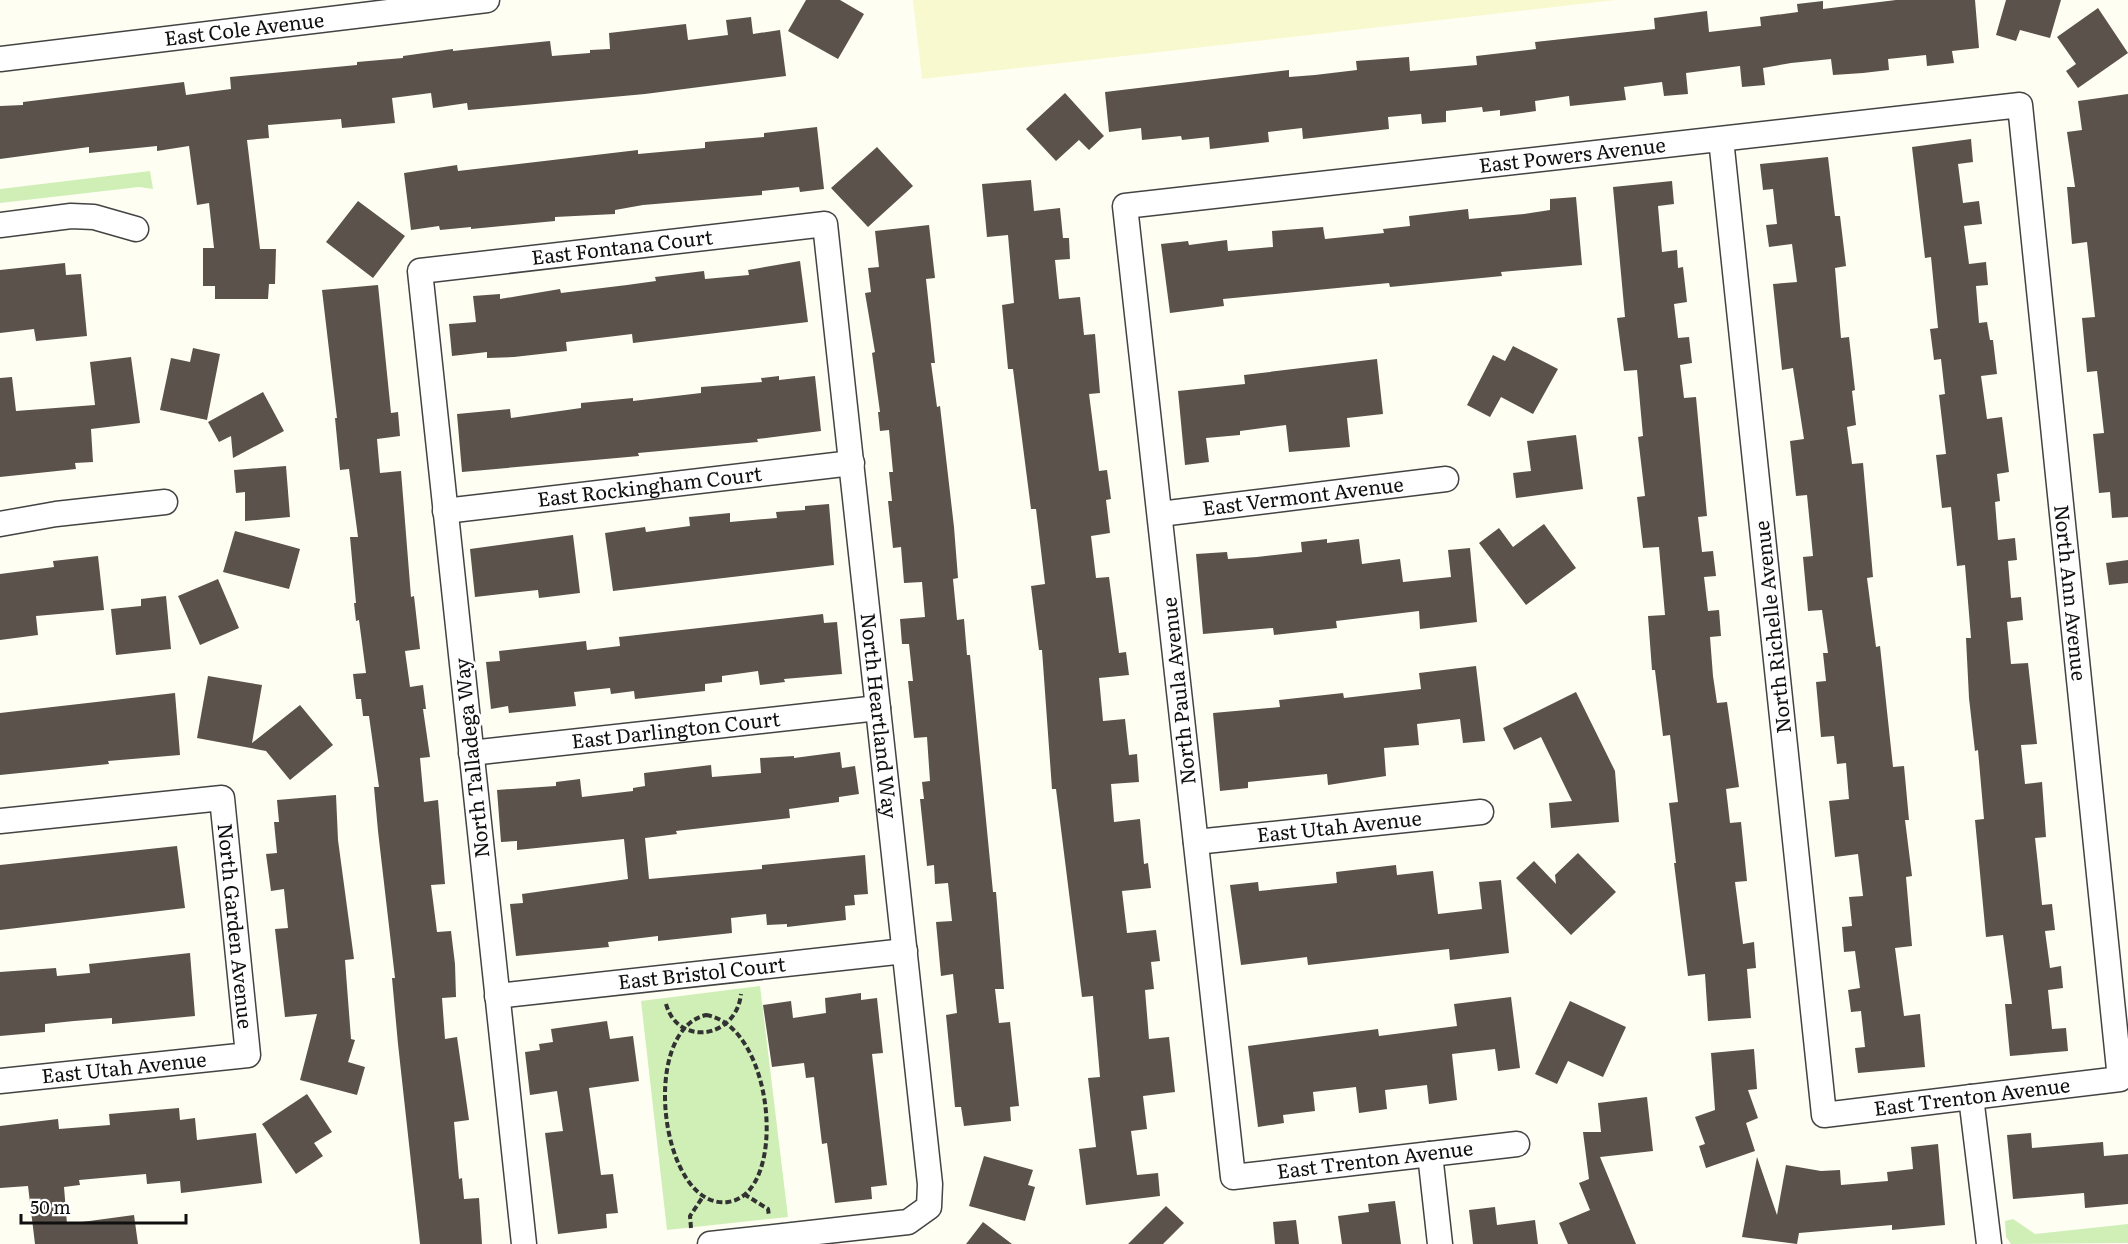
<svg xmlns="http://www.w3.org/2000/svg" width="2128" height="1244" font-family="Literata,serif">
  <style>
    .farmland { fill: #f9f9cf }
    .green { fill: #cfefb7 }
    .building { fill: #5a524b }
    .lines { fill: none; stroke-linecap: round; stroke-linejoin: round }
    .street-casing { stroke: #434343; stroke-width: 27 }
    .path { stroke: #323232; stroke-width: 4; stroke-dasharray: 6 3; stroke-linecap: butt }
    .street { stroke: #fff; stroke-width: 24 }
    .labels { text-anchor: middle; stroke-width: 6; stroke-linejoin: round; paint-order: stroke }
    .street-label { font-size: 20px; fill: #101010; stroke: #fff }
  </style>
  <rect width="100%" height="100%" fill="#fffef3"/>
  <path class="farmland" d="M 913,0 L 1616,0 L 922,79 Z"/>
  <path class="green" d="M 150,171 L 153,189 L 139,187 L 0,203 L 0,189 Z
    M 760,986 L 788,1217 L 667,1230 L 641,1001 Z
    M 2013,1219 L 2035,1234 L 2128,1224 L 2128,1243 L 2011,1244 L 2006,1237 L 2005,1221 Z"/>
  <path class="building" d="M 806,0 L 840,0 L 864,14 L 838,59 L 788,31 Z
    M 1896,0 L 1975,0 L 1979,48 L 1952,51 L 1954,63 L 1927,66 L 1926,55 L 1888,59 L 1889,70 L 1863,73 L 1833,75 L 1831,59 L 1791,63 L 1763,68 L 1765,85 L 1742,87 L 1740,66 L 1686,73 L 1688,94 L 1664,96 L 1662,82 L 1624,87 L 1626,100 L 1570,106 L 1569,96 L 1535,101 L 1536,111 L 1500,116 L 1500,110 L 1483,112 L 1482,107 L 1446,111 L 1446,122 L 1422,124 L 1421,114 L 1388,117 L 1389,129 L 1303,139 L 1302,128 L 1268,132 L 1269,142 L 1210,149 L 1209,137 L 1182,140 L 1181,136 L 1142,140 L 1141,128 L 1109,132 L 1105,92 L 1289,70 L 1289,77 L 1315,75 L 1357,70 L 1356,61 L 1409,57 L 1410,71 L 1477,65 L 1476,56 L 1536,49 L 1535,42 L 1655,29 L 1654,18 L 1707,11 L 1709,32 L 1761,26 L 1760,17 L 1798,12 L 1797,4 L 1823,1 L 1823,9 Z
    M 2006,0 L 2061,0 L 2050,38 L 2020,30 L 2016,41 L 1996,35 Z
    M 2098,8 L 2128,53 L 2078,88 L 2066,71 L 2076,64 L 2057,37 Z
    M 751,17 L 753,34 L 780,30 L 786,76 L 645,94 L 468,110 L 467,103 L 433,108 L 431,93 L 392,98 L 395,123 L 342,128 L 341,119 L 268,125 L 269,138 L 247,140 L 260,249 L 276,249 L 275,284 L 269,284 L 268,299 L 215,299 L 215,286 L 203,286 L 203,248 L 214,248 L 209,203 L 197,205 L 189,146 L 157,151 L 157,146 L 89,153 L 89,147 L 0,159 L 0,106 L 23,105 L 23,102 L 184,82 L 186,95 L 231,89 L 230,77 L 357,65 L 357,62 L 403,58 L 403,56 L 453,49 L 453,51 L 550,41 L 552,56 L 590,53 L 590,50 L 610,49 L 609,33 L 686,24 L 688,40 L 728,35 L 726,20 Z
    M 1065,93 L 1104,136 L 1089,150 L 1079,140 L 1056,161 L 1026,129 Z
    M 2128,94 L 2128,517 L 2112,518 L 2110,492 L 2099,493 L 2093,434 L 2104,433 L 2097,371 L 2087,372 L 2082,318 L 2095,317 L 2087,242 L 2072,244 L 2067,187 L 2075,187 L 2067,132 L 2082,130 L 2078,101 Z
    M 817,127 L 824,189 L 800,192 L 799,187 L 762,191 L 762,195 L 643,205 L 615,210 L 615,214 L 555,217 L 555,221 L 471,229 L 471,227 L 440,230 L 439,226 L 411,230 L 404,173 L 457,165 L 458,171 L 638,150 L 638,154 L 705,148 L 705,142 L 764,137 L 764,133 Z
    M 1971,139 L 1973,162 L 1958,164 L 1963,203 L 1979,201 L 1982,224 L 1964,226 L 1969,264 L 1986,262 L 1988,285 L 1976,286 L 1979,323 L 1987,322 L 1990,340 L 1993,340 L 1997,374 L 1981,376 L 1987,419 L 2002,417 L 2009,472 L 1997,474 L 2000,501 L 1995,502 L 1998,540 L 2015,538 L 2017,560 L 2008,561 L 2011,598 L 2021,597 L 2023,620 L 2007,622 L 2011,664 L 2028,663 L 2037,744 L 2021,745 L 2025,784 L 2042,782 L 2046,837 L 2035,838 L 2038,865 L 2042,905 L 2052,904 L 2055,930 L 2045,931 L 2050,968 L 2061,966 L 2063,988 L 2048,990 L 2052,1029 L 2066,1028 L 2068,1051 L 2010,1056 L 2005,1004 L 2012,1004 L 2003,935 L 1986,937 L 1975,820 L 1984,819 L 1978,750 L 1975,751 L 1969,698 L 1966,638 L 1971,638 L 1965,565 L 1957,566 L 1951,507 L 1942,508 L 1936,455 L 1946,454 L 1939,395 L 1945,394 L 1941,359 L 1934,360 L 1930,329 L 1938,328 L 1931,257 L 1925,258 L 1912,147 Z
    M 877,147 L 913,186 L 868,227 L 831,188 Z
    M 1828,157 L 1835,216 L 1840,216 L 1846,266 L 1835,268 L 1841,338 L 1849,337 L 1855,390 L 1852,391 L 1856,425 L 1847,427 L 1852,464 L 1863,463 L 1873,577 L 1867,578 L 1876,647 L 1880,646 L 1893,767 L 1904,766 L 1909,820 L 1905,820 L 1912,876 L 1906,877 L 1912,946 L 1895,948 L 1904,1016 L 1920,1014 L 1925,1067 L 1858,1073 L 1855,1048 L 1865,1047 L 1861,1011 L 1851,1012 L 1848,990 L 1860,988 L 1855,951 L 1844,952 L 1842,927 L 1852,926 L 1849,897 L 1863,896 L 1858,854 L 1835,857 L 1829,801 L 1849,799 L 1846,763 L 1837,764 L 1834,736 L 1821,737 L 1816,682 L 1826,681 L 1823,653 L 1828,653 L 1822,610 L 1808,611 L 1803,557 L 1813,556 L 1807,495 L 1796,496 L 1790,441 L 1804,439 L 1793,368 L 1782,370 L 1773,284 L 1797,282 L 1792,244 L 1769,247 L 1766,225 L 1777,224 L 1773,189 L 1763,190 L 1760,164 Z
    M 1031,180 L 1034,211 L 1060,208 L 1063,238 L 1069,238 L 1070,259 L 1055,260 L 1059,299 L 1080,297 L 1084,335 L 1095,334 L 1100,393 L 1089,394 L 1099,471 L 1107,470 L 1111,499 L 1106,500 L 1110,533 L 1091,536 L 1096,578 L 1109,577 L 1119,653 L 1126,652 L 1129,675 L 1099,678 L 1103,721 L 1125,719 L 1129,755 L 1137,754 L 1139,782 L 1111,784 L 1114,822 L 1140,819 L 1144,864 L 1148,863 L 1151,888 L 1122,891 L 1127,933 L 1156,930 L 1160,961 L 1151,962 L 1154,989 L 1145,990 L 1149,1039 L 1169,1037 L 1175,1092 L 1143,1096 L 1147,1129 L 1131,1131 L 1137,1175 L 1158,1173 L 1160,1196 L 1086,1205 L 1079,1149 L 1096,1147 L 1088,1078 L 1100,1077 L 1093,996 L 1082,997 L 1056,789 L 1052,789 L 1042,650 L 1039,650 L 1031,586 L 1045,584 L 1036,509 L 1031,509 L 1013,369 L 1008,369 L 1002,305 L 1014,303 L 1008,235 L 987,237 L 982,184 Z
    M 1672,181 L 1674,204 L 1658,206 L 1662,252 L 1677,250 L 1678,268 L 1683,267 L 1687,302 L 1674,304 L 1678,338 L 1689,337 L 1692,363 L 1680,365 L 1684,398 L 1696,397 L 1707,516 L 1698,517 L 1702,552 L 1713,551 L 1716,576 L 1704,577 L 1708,611 L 1719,610 L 1721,636 L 1710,637 L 1713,676 L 1717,703 L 1727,702 L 1739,787 L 1726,789 L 1730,823 L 1741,822 L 1747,881 L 1735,882 L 1743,944 L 1754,942 L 1756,968 L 1747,969 L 1751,1018 L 1708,1021 L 1705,974 L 1688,976 L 1674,863 L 1676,863 L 1669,803 L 1678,802 L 1670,735 L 1663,736 L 1655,670 L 1652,670 L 1648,616 L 1665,615 L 1659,547 L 1643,548 L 1637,497 L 1645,496 L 1638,437 L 1643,436 L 1637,370 L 1624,371 L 1617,318 L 1625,317 L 1613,187 Z
    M 1576,197 L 1582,265 L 1501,272 L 1502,276 L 1390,287 L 1389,283 L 1223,299 L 1224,306 L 1170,313 L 1161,244 L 1188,241 L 1189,245 L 1227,240 L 1228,251 L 1273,247 L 1272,231 L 1323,227 L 1325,239 L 1384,233 L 1383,229 L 1410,226 L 1409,216 L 1468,209 L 1469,219 L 1524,214 L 1550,210 L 1550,199 Z
    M 358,201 L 405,236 L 373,278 L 326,242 Z
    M 929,225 L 935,278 L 926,279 L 935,363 L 931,363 L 937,407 L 940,406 L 954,527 L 958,578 L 953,579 L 957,620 L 964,619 L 967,655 L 970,655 L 993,892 L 996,892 L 1004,989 L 995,989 L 999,1023 L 1010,1022 L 1019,1106 L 1010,1107 L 1011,1121 L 964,1126 L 961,1107 L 955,1107 L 946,1015 L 957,1013 L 953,974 L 941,976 L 936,922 L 952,921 L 948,883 L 935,884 L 934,865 L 927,866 L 920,799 L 924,799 L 922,782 L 930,781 L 927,737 L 914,738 L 908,681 L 913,681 L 909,644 L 902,644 L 900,619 L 925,617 L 922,582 L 904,583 L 901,547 L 893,548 L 888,501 L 892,501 L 889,472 L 893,472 L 889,430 L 880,431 L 878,412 L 880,412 L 872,353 L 875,352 L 865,293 L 871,292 L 868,268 L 879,267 L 875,231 Z
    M 800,261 L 808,322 L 633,343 L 632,334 L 566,342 L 567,351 L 514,357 L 487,358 L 487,352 L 452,356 L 449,324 L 476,322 L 473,296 L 500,294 L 500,299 L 560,289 L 561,293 L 627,285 L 656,281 L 655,277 L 704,271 L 705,279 L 749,275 L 748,270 Z
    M 65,263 L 66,275 L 81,274 L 87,336 L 36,341 L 34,329 L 0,333 L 0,270 Z
    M 378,285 L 391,413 L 398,412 L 400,436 L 377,439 L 380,473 L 401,471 L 411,597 L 414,596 L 420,649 L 405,651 L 410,687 L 423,685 L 426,709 L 423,709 L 430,757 L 420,758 L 424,802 L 438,800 L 445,884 L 431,885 L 437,932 L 451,931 L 455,964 L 456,997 L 442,998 L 445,1039 L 457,1037 L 469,1120 L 454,1122 L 459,1179 L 462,1178 L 464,1199 L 479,1198 L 482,1244 L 420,1244 L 398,1044 L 392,978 L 395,978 L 378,831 L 374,787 L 379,787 L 369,716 L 363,716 L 361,699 L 356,699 L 353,674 L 366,673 L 359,620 L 356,621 L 354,603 L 356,603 L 350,537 L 358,537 L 349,469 L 340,470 L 335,418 L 337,418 L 322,290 Z
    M 1513,346 L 1558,369 L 1533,414 L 1501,397 L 1490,417 L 1467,405 L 1493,355 L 1505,361 Z
    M 193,348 L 220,354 L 207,420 L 160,410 L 171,358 L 190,362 Z
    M 131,357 L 140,423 L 91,429 L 93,462 L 75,463 L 76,469 L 0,477 L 0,378 L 12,377 L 16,411 L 95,405 L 90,362 Z
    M 1377,359 L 1383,414 L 1347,418 L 1350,447 L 1289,452 L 1286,425 L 1240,431 L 1240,435 L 1206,438 L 1209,462 L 1185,465 L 1178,391 L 1245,384 L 1244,375 Z
    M 779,376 L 779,380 L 815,376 L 821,431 L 757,439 L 758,442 L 638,453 L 639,456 L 462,472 L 457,414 L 510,409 L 511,418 L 581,408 L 581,403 L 633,398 L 633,401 L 701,393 L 701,387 L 762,382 L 761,378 Z
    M 263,392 L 284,431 L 233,458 L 231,436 L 219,442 L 208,422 Z
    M 1576,435 L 1583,489 L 1516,498 L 1513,473 L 1531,471 L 1527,441 Z
    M 286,466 L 290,517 L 245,521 L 245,492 L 236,493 L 234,470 Z
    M 829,504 L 834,565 L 613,591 L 605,533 L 645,527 L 646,532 L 690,526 L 689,517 L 700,516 L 730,513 L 730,522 L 777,518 L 776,512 L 805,510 L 805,506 Z
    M 1544,524 L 1576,568 L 1526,605 L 1479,543 L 1499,528 L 1513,547 Z
    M 235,531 L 300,549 L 289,589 L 223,572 Z
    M 573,535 L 580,593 L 539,598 L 538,590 L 475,597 L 470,549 Z
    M 1327,539 L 1327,543 L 1359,539 L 1362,564 L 1400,559 L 1403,582 L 1451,577 L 1448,550 L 1470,548 L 1477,622 L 1420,629 L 1419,611 L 1336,621 L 1337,628 L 1274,635 L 1273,628 L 1203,634 L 1196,554 L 1227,552 L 1228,559 L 1257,557 L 1302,552 L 1301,542 Z
    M 98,556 L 104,610 L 36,616 L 38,635 L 0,640 L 0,574 L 54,567 L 53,561 Z
    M 2128,560 L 2128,583 L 2109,585 L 2106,563 Z
    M 218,579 L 239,628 L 200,645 L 178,596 Z
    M 166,596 L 171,649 L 116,655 L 111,609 L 141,606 L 141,599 Z
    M 823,614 L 824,623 L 837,622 L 842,674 L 784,679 L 785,682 L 760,685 L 758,671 L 722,676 L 722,682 L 705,684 L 705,691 L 635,699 L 634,691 L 611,694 L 610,688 L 574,692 L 576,706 L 509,713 L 508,706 L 491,709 L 486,662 L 500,661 L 499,651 L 586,641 L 587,650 L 620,646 L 619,637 Z
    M 1476,666 L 1485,741 L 1463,743 L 1460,719 L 1417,724 L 1419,745 L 1384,748 L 1386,776 L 1328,785 L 1327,774 L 1248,782 L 1248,788 L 1220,791 L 1213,713 L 1280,707 L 1279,700 L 1343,693 L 1344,698 L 1421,689 L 1419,673 Z
    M 208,676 L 262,685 L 252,743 L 300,705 L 333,745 L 290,780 L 266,751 L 197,738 Z
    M 1576,692 L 1615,771 L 1619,822 L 1551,828 L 1549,803 L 1572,801 L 1541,737 L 1514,750 L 1503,728 Z
    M 175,693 L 180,755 L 108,761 L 109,764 L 0,775 L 0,713 Z
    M 840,752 L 842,768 L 855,766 L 859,794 L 839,797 L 839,802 L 789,809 L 790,818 L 676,831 L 677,834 L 645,838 L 649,879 L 762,869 L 762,865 L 865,855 L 868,894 L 854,895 L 855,905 L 845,906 L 846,920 L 787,927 L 787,924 L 767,925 L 766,914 L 731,918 L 732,933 L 658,941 L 658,936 L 608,942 L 609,947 L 516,956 L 510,904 L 523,903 L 522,894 L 628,879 L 624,839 L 517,850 L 517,841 L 501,842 L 497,790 L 556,786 L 556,782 L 580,779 L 582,797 L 633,791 L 633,788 L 645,786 L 644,773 L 711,765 L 712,777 L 761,773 L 760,758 L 794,756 L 794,758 Z
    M 336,795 L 338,840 L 354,959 L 345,960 L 351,1039 L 355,1040 L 348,1062 L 365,1067 L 357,1095 L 300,1080 L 317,1014 L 285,1017 L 275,929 L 288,928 L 284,889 L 271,891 L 266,854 L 277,853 L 274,822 L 279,822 L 277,800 Z
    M 177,846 L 185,908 L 0,930 L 0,865 Z
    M 1578,853 L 1616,892 L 1571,935 L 1516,878 L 1534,861 L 1556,884 L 1555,875 Z
    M 1396,865 L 1397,875 L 1433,871 L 1438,914 L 1482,909 L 1479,882 L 1501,880 L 1509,953 L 1450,960 L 1449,949 L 1308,965 L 1307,957 L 1241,965 L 1230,885 L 1258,882 L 1259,891 L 1337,883 L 1336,872 Z
    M 190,953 L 195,1016 L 112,1024 L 112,1018 L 74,1021 L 45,1024 L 45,1032 L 0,1036 L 0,972 L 56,968 L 57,976 L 90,973 L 89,964 Z
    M 861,993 L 861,1000 L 877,998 L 883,1053 L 872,1054 L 887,1185 L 871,1187 L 872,1199 L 835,1203 L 827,1143 L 822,1144 L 814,1077 L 806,1078 L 804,1063 L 772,1067 L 763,1005 L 791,1001 L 793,1018 L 826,1013 L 825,998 Z
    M 1511,997 L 1520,1068 L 1498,1071 L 1495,1049 L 1452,1054 L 1457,1100 L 1429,1104 L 1427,1085 L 1385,1090 L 1387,1109 L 1359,1113 L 1356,1087 L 1313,1092 L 1315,1111 L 1283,1115 L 1284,1123 L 1258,1127 L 1248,1046 L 1378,1029 L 1379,1036 L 1457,1026 L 1454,1004 Z
    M 1570,1001 L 1626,1027 L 1603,1077 L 1568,1061 L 1557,1084 L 1535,1074 Z
    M 607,1021 L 610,1039 L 633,1036 L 639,1081 L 589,1088 L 601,1175 L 613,1174 L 618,1213 L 606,1214 L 607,1228 L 558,1234 L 545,1133 L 563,1131 L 557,1091 L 530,1095 L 525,1052 L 540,1050 L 539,1044 L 553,1042 L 551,1029 Z
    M 1754,1049 L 1757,1089 L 1748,1090 L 1758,1118 L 1746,1123 L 1755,1151 L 1706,1168 L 1699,1146 L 1705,1144 L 1695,1117 L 1715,1110 L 1711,1053 Z
    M 307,1094 L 332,1132 L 314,1143 L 323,1156 L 296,1174 L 262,1124 Z
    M 1647,1097 L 1653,1151 L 1600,1157 L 1636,1244 L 1568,1244 L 1559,1223 L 1590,1210 L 1579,1183 L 1589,1179 L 1583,1132 L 1601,1132 L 1598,1103 Z
    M 179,1108 L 180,1120 L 195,1118 L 197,1140 L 256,1133 L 262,1183 L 181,1193 L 180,1181 L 147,1184 L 146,1174 L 79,1180 L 80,1185 L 64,1187 L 67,1224 L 134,1215 L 138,1244 L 35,1244 L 28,1186 L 0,1188 L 0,1126 L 58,1119 L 59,1129 L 110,1125 L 109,1114 Z
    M 2031,1133 L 2032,1148 L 2103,1142 L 2104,1156 L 2128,1154 L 2128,1204 L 2085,1208 L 2084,1193 L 2013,1199 L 2007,1135 Z
    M 1938,1144 L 1945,1225 L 1892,1230 L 1892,1225 L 1799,1233 L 1797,1244 L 1742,1237 L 1757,1157 L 1777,1215 L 1786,1165 L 1821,1171 L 1840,1170 L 1841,1185 L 1888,1181 L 1887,1172 L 1913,1169 L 1911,1147 Z
    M 984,1156 L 1033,1170 L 1028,1185 L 1035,1187 L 1025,1221 L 969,1206 Z
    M 1395,1201 L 1401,1244 L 1342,1244 L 1338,1216 L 1369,1212 L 1368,1204 Z
    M 1166,1206 L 1184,1223 L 1163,1244 L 1128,1244 Z
    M 1495,1207 L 1497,1225 L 1535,1220 L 1538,1244 L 1473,1244 L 1469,1210 Z
    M 1296,1220 L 1299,1244 L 1275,1244 L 1273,1222 Z
    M 983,1222 L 1012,1244 L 966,1244 Z"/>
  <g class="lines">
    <defs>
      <g id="street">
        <path id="s1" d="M 0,59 L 487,0"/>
        <path d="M 0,225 L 71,216 L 94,217 L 136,229"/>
        <path id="s2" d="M 445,511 L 852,463"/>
        <path id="s3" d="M 1160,514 L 1446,479"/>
        <path d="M 0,524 L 56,514 L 165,502"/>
        <path id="s4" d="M 471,753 L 878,708"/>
        <path id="s5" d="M 0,821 L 222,798 L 248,1055 L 0,1081"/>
        <path id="s6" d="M 1196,842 L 1481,812"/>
        <path id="s7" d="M 497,996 L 905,951"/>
        <path d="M 1971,1097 L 1989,1244"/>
        <path id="s8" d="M 1517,1144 L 1233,1177 L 1125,206 L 2020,105 L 2120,1079 L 1824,1115 L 1721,139"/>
        <path d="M 1430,1154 L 1440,1244"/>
        <path id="s9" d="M 524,1244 L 420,271 L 825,224 L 930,1184 L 929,1207 L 908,1222 L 710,1244"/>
      </g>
    </defs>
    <use href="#street" class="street-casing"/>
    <path class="path" d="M 666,1004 C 678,1047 736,1039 741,994
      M 706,1015 C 775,1026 789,1194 728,1202 C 661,1211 638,1031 706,1015 Z
      M 744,1194 L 768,1209 L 769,1216
      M 691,1228 L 690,1216 L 702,1198"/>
    <use href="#street" class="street"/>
  </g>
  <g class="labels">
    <g class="street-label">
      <text dy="7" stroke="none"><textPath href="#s1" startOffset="246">East Cole Avenue</textPath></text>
      <text dy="7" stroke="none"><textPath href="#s8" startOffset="1713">East Powers Avenue</textPath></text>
      <text dy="7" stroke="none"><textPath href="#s9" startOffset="1182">East Fontana Court</textPath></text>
      <text dy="7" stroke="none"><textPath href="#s2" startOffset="206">East Rockingham Court</textPath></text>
      <text dy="7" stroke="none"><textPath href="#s3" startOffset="144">East Vermont Avenue</textPath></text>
      <text dy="7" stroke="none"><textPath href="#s8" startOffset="2654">North Ann Avenue</textPath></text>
      <text transform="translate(1773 627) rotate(-96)" y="7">North Richelle Avenue</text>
      <text transform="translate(1179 691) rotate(-96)" y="7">North Paula Avenue</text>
      <text dy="7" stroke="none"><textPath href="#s9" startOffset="1881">North Heartland Way</textPath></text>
      <text dy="7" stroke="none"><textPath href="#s4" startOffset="206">East Darlington Court</textPath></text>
      <text transform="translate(472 758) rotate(-96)" y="7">North Talladega Way</text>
      <text dy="7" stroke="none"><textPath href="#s6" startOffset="144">East Utah Avenue</textPath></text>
      <text dy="7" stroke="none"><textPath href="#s5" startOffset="352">North Garden Avenue</textPath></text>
      <text dy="7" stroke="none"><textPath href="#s7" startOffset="206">East Bristol Court</textPath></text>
      <text transform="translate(124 1068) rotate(-6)" y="7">East Utah Avenue</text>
      <text transform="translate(1972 1097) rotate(-7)" y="7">East Trenton Avenue</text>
      <text transform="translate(1375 1160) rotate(-7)" y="7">East Trenton Avenue</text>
    </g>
  </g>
  <path d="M21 1214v9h165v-9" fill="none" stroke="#101010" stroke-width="3"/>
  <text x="30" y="1214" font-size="18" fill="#101010" stroke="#ffffff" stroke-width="4.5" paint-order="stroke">50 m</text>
</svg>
